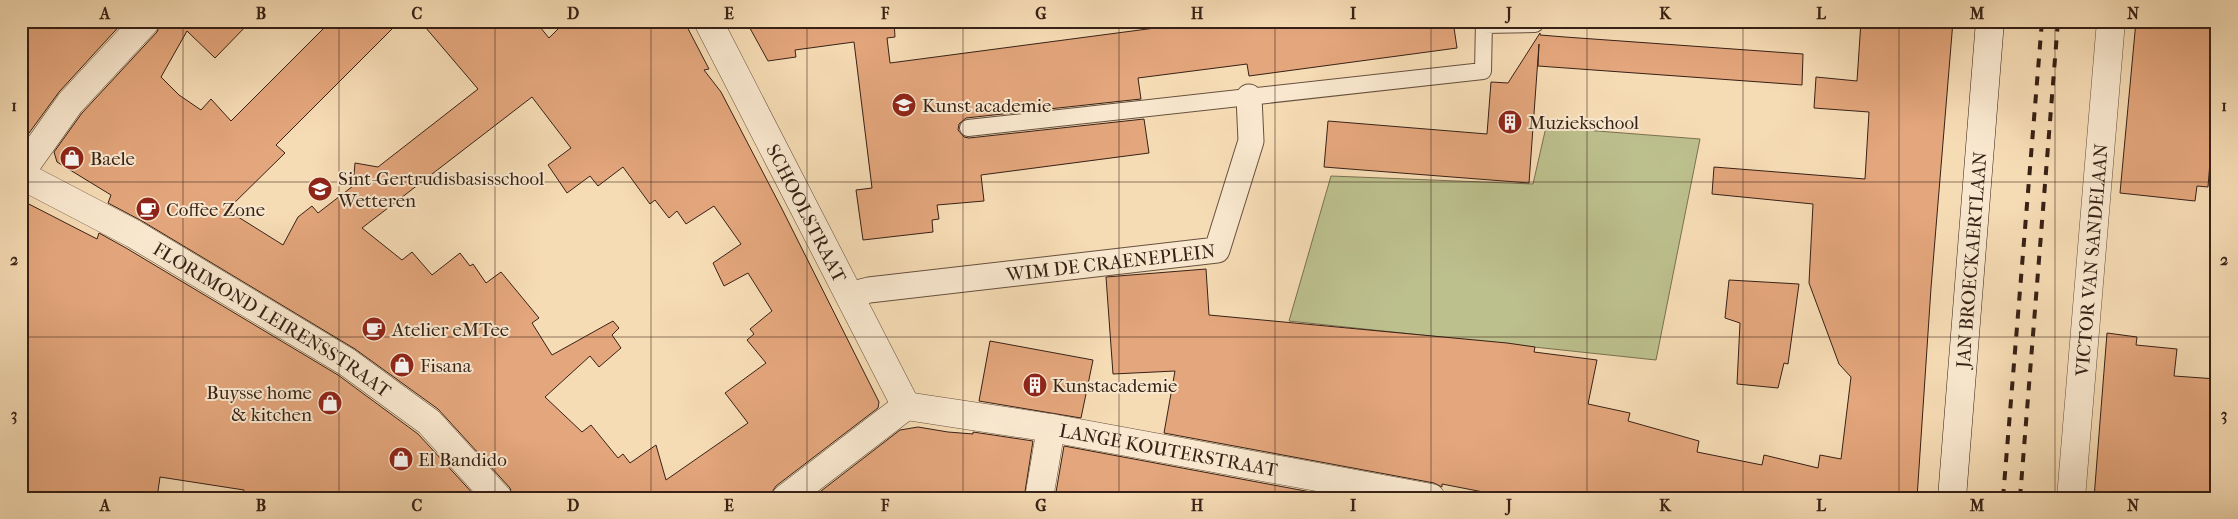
<svg xmlns="http://www.w3.org/2000/svg" width="2238" height="519" font-family="'IM FELL French Canon',serif">
  <style>
    .green { fill: #bcc08d; stroke: #7a7052 }
    .building { fill: #e4a67c; stroke: #372116; fill-rule: evenodd }
    .lines { fill: none; stroke-linecap: round; stroke-linejoin: round }
    .service-casing { stroke: #67503e; stroke-width: 18 }
    .pedestrian-casing { stroke: #67503e; stroke-width: 27 }
    .minor-casing { stroke: #67503e; stroke-width: 29 }
    .tertiary-casing { stroke: #67503e; stroke-width: 29 }
    .secondary-casing { stroke: #372116; stroke-width: 29 }
    .service { stroke: #f9e8cf; stroke-width: 16 }
    .pedestrian { stroke: #f9e8cf; stroke-width: 25 }
    .minor { stroke: #f9e8cf; stroke-width: 28 }
    .tertiary { stroke: #f9e8cf; stroke-width: 28 }
    .secondary { stroke: #f9e8cf; stroke-width: 28 }
    .rail { stroke: #372116; stroke-width: 4; stroke-dasharray: 9 9; stroke-linecap: butt }
    .grid { fill: none; stroke: #372116; stroke-width: 1; stroke-opacity: 0.55 }
    .labels { text-anchor: middle; stroke-width: 4; stroke-linejoin: round; paint-order: stroke }
    .poi-label { font-size: 19px; fill: #372116; stroke: #f9e8cf; text-anchor: start }
    .street-label { font-size: 19px; fill: #372116; stroke: #f9e8cf }
    .neatline { fill: none; stroke: #372116; stroke-width: 2 }
    .grid-label { font-size: 16px; text-anchor: middle; font-weight: bold; fill: #372116 }
  </style>
  <rect width="100%" height="100%" fill="#f6dcb5"/>
  <filter id="stains"><feTurbulence type="fractalNoise" baseFrequency=".004" numOctaves="4"/><feColorMatrix values="0 0 0 0 .2 0 0 0 0 .09 0 0 0 0 .02 0 0 0 .5 -.17"/></filter>
  <radialGradient id="worn" r=".72"><stop offset=".6" stop-color="#630" stop-opacity="0"/><stop offset="1" stop-color="#630" stop-opacity=".3"/></radialGradient>
  <path class="green" d="M 1546,127 L 1700,139 L 1656,360 L 1289,321 L 1331,176 L 1533,184 Z"/>
  <path class="building" d="M 21,21 L 124,21 L 59,92 L 21,144 Z
    M 161,21 L 251,21 L 215,58 L 187,31 L 161,77 L 179,95 L 201,110 L 211,99 L 231,121 L 331,21 L 400,21 L 276,145 L 285,153 L 227,210 L 283,245 L 298,217 L 312,206 L 318,213 L 353,186 L 355,163 L 378,167 L 478,89 L 420,21 L 535,21 L 549,38 L 566,21 L 684,21 L 709,69 L 704,70 L 721,92 L 782,209 L 879,402 L 878,408 L 776,486 L 772,492 L 771,498 L 513,498 L 510,488 L 438,409 L 355,349 L 142,221 L 108,203 L 111,195 L 57,162 L 54,152 L 82,113 L 157,32 ZM 532,97 L 571,148 L 548,165 L 567,193 L 590,176 L 598,186 L 623,167 L 650,204 L 655,200 L 669,218 L 677,211 L 686,224 L 714,206 L 741,244 L 713,263 L 724,286 L 748,273 L 772,311 L 750,329 L 754,334 L 747,340 L 766,363 L 725,393 L 748,423 L 666,480 L 656,445 L 630,463 L 623,454 L 618,458 L 591,425 L 582,432 L 545,397 L 590,356 L 599,367 L 621,348 L 612,335 L 619,328 L 613,321 L 552,355 L 532,323 L 539,318 L 501,272 L 486,283 L 473,264 L 470,266 L 460,253 L 432,275 L 412,252 L 402,260 L 362,228 Z
    M 746,21 L 894,21 L 895,37 L 887,38 L 890,63 L 1208,21 L 1453,21 L 1457,48 L 1249,76 L 1247,64 L 1138,78 L 1141,99 L 966,118 L 959,124 L 958,130 L 964,137 L 969,138 L 1144,119 L 1149,153 L 981,175 L 984,201 L 937,205 L 939,219 L 932,220 L 933,232 L 863,240 L 856,190 L 872,188 L 854,42 L 795,50 L 796,57 L 768,61 Z
    M 1861,21 L 1953,21 L 1931,288 L 1917,498 L 1514,498 L 1442,484 L 1442,487 L 1434,483 L 1164,433 L 1175,371 L 1113,374 L 1106,277 L 1206,269 L 1209,315 L 1507,343 L 1535,347 L 1534,352 L 1597,360 L 1588,404 L 1630,413 L 1628,421 L 1699,441 L 1697,452 L 1762,465 L 1764,455 L 1818,468 L 1820,455 L 1841,459 L 1851,377 L 1839,364 L 1809,283 L 1813,204 L 1712,194 L 1714,167 L 1865,179 L 1869,112 L 1814,108 L 1816,77 L 1857,81 Z
    M 2136,21 L 2217,21 L 2217,112 L 2214,112 L 2208,187 L 2197,186 L 2195,201 L 2120,193 Z
    M 1540,33 L 1540,35 L 1565,37 L 1803,54 L 1802,85 L 1538,66 L 1539,44 L 1529,183 L 1324,167 L 1328,121 L 1487,134 L 1491,82 L 1508,83 Z
    M 21,200 L 97,239 L 99,233 L 126,248 L 338,375 L 418,434 L 477,498 L 243,498 L 244,490 L 160,477 L 157,498 L 21,498 Z
    M 1729,280 L 1799,284 L 1788,364 L 1784,363 L 1778,388 L 1737,384 L 1740,323 L 1725,318 Z
    M 2107,333 L 2137,337 L 2136,345 L 2177,349 L 2174,376 L 2217,379 L 2217,498 L 2154,493 L 2153,498 L 2094,498 Z
    M 990,341 L 1093,360 L 1081,418 L 979,401 Z
    M 918,427 L 948,432 L 973,434 L 973,432 L 1033,441 L 1024,498 L 959,498 L 939,494 L 939,498 L 812,498 L 900,430 Z
    M 1064,446 L 1343,498 L 1055,498 Z"/>
  <g class="lines">
    <defs>
      <path id="service" d="M 1484,25 L 1535,24 L 1535,21
        M 968,128 L 1483,71 L 1484,21"/>
      <g id="pedestrian">
        <path id="s1" d="M 849,295 L 869,290 L 1217,250 L 1251,141 L 1249,97"/>
      </g>
      <g id="minor">
        <path id="s2" d="M 708,21 L 906,406"/>
        <path d="M 21,172 L 70,103 L 146,21"/>
        <path id="s3" d="M 906,406 L 1051,428 L 1431,498"/>
        <path d="M 786,498 L 906,406"/>
        <path d="M 1039,498 L 1051,428"/>
        <path id="s4" d="M 2071,498 L 2111,21"/>
      </g>
      <g id="tertiary">
        <path id="s5" d="M 21,175 L 134,234 L 347,362 L 429,422 L 498,498"/>
      </g>
      <g id="secondary">
        <path id="s6" d="M 1952,498 L 1990,21"/>
      </g>
    </defs>
    <use href="#service" class="service-casing"/>
    <use href="#pedestrian" class="pedestrian-casing"/>
    <use href="#minor" class="minor-casing"/>
    <use href="#tertiary" class="tertiary-casing"/>
    <use href="#secondary" class="secondary-casing"/>
    <use href="#service" class="service"/>
    <use href="#pedestrian" class="pedestrian"/>
    <use href="#minor" class="minor"/>
    <use href="#tertiary" class="tertiary"/>
    <use href="#secondary" class="secondary"/>
    <path class="rail" d="M 2003,498 L 2042,21
      M 2020,498 L 2058,21"/>
  </g>
  <path class="grid" d="M 183,21 L 183,498M 339,21 L 339,498M 495,21 L 495,498M 651,21 L 651,498M 807,21 L 807,498M 963,21 L 963,498M 1119,21 L 1119,498M 1275,21 L 1275,498M 1431,21 L 1431,498M 1587,21 L 1587,498M 1743,21 L 1743,498M 1899,21 L 1899,498M 2055,21 L 2055,498M 21,182 L 2217,182M 21,337 L 2217,337"/>
  <defs>
    <symbol id="school-disc" viewBox="-11 -11 22 22"><circle r="9.5" fill="#8f2418" stroke="#f9e8cf"/><path d="M0-5L7-2L0 1L-7-2ZM-4 1L0 2.5L4 1V4Q0 6-4 4Z" fill="#fff"/></symbol>
    <symbol id="building-disc" viewBox="-11 -11 22 22"><circle r="9.5" fill="#8f2418" stroke="#f9e8cf"/><path d="M-4-6H4V6H1V3H-1V6H-4ZM-2.5-4.3h1.7v1.8h-1.7ZM.8-4.3h1.7v1.8H.8ZM-2.5-1h1.7V.8h-1.7ZM.8-1h1.7V.8H.8Z" fill="#fff"/></symbol>
    <symbol id="shop-disc" viewBox="-11 -11 22 22"><circle r="9.5" fill="#8f2418" stroke="#f9e8cf"/><path d="M-5-2.5h2.3a2.7 3.5 0 0 1 5.4 0H5L5.5 6h-11ZM-1.5-2.5h3a1.5 2.3 0 0 0-3 0Z" fill="#fff"/></symbol>
    <symbol id="cafe-disc" viewBox="-11 -11 22 22"><circle r="9.5" fill="#8f2418" stroke="#f9e8cf"/><path d="M-5.5-4.5H6V0H3Q3 3.5 0 3.5H-2.5Q-5.5 3.5-5.5 0ZM3-3.2v2h1.7v-2ZM-6 4.5H4V6H-6Z" fill="#fff"/></symbol>
  </defs>
  <g fill-rule="evenodd">
    <use href="#school-disc" x="890" y="91" width="28" height="28"/>
    <use href="#building-disc" x="1496" y="108" width="28" height="28"/>
    <use href="#shop-disc" x="58" y="144" width="28" height="28"/>
    <use href="#school-disc" x="306" y="175" width="28" height="28"/>
    <use href="#cafe-disc" x="134" y="195" width="28" height="28"/>
    <use href="#cafe-disc" x="360" y="315" width="28" height="28"/>
    <use href="#shop-disc" x="388" y="351" width="28" height="28"/>
    <use href="#building-disc" x="1021" y="371" width="28" height="28"/>
    <use href="#shop-disc" x="316" y="389" width="28" height="28"/>
    <use href="#shop-disc" x="387" y="445" width="28" height="28"/>
  </g>
  <g class="labels">
    <g class="poi-label">
      <text x="922" y="112">Kunst academie</text>
      <text x="1528" y="129">Muziekschool</text>
      <text x="90" y="165">Baele</text>
      <text x="338" y="185">Sint-Gertrudisbasisschool<tspan x="338" dy="22">Wetteren</tspan></text>
      <text x="166" y="216">Coffee Zone</text>
      <text x="392" y="336">Atelier eMTee</text>
      <text x="420" y="372">Fisana</text>
      <text x="1052" y="392">Kunstacademie</text>
      <text x="312" y="399" text-anchor="end">Buysse home<tspan x="312" dy="22">&amp; kitchen</tspan></text>
      <text x="418" y="466">El Bandido</text>
    </g>
    <g class="street-label">
      <text dy="7" stroke="none"><textPath href="#s2" startOffset="216">SCHOOLSTRAAT</textPath></text>
      <text dy="7" stroke="none"><textPath href="#s1" startOffset="264">WIM DE CRAENEPLEIN</textPath></text>
      <text dy="7" stroke="none"><textPath href="#s6" startOffset="239">JAN BROECKAERTLAAN</textPath></text>
      <text dy="7" stroke="none"><textPath href="#s4" startOffset="239">VICTOR VAN SANDELAAN</textPath></text>
      <text dy="7" stroke="none"><textPath href="#s5" startOffset="290">FLORIMOND LEIRENSSTRAAT</textPath></text>
      <text dy="7" stroke="none"><textPath href="#s3" startOffset="266">LANGE KOUTERSTRAAT</textPath></text>
    </g>
  </g>
  <rect width="2238" height="519" fill="none" stroke="#f6dcb5" stroke-width="55"/>
  <rect x="28" y="28" width="2182" height="464" class="neatline"/>
  <g class="grid-label">
    <text x="105" y="19">A</text>
    <text x="261" y="19">B</text>
    <text x="417" y="19">C</text>
    <text x="573" y="19">D</text>
    <text x="729" y="19">E</text>
    <text x="885" y="19">F</text>
    <text x="1041" y="19">G</text>
    <text x="1197" y="19">H</text>
    <text x="1353" y="19">I</text>
    <text x="1509" y="19">J</text>
    <text x="1665" y="19">K</text>
    <text x="1821" y="19">L</text>
    <text x="1977" y="19">M</text>
    <text x="2133" y="19">N</text>
    <text x="14" y="111">1</text>
    <text x="2224" y="111">1</text>
    <text x="14" y="265">2</text>
    <text x="2224" y="265">2</text>
    <text x="14" y="420">3</text>
    <text x="2224" y="420">3</text>
    <text x="105" y="511">A</text>
    <text x="261" y="511">B</text>
    <text x="417" y="511">C</text>
    <text x="573" y="511">D</text>
    <text x="729" y="511">E</text>
    <text x="885" y="511">F</text>
    <text x="1041" y="511">G</text>
    <text x="1197" y="511">H</text>
    <text x="1353" y="511">I</text>
    <text x="1509" y="511">J</text>
    <text x="1665" y="511">K</text>
    <text x="1821" y="511">L</text>
    <text x="1977" y="511">M</text>
    <text x="2133" y="511">N</text>
  </g>
  <rect width="100%" height="100%" filter="url(#stains)"/>
  <rect width="100%" height="100%" fill="url(#worn)"/>
</svg>
